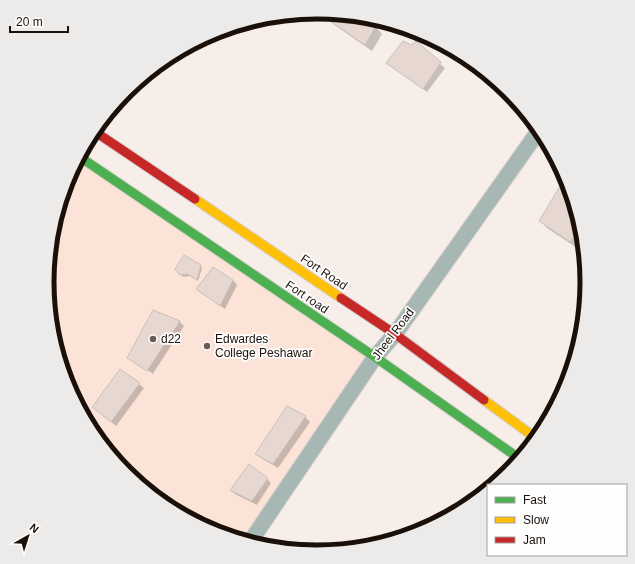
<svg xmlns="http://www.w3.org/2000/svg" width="635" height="564" font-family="Arial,sans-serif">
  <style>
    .built { fill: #fbe4d7 }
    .shadow { fill: #0003 }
    .building { fill: #e6d7d1; stroke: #cac0bb }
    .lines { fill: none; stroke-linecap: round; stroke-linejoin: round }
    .street-casing { stroke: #d3cbc7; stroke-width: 17 }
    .fast-casing { stroke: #d3cbc7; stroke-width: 11 }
    .slow-casing { stroke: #d3cbc7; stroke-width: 11 }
    .jam-casing { stroke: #d3cbc7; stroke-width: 11 }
    .street { stroke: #a7b7b4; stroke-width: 15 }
    .fast { stroke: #4caf50; stroke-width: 9 }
    .slow { stroke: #ffc107; stroke-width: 9 }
    .jam { stroke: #c62828; stroke-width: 9 }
    .poi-dot { fill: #685e57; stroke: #fefefe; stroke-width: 1.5 }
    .labels { text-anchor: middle; stroke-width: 3.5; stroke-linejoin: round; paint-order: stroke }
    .street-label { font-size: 12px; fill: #1b1008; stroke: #fefefe }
    .poi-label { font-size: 12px; fill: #1b1008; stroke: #fefefe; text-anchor: start }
    .rim { fill: none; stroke: #1b1008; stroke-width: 5 }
  </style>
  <rect width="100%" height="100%" fill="#f7eeea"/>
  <path class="built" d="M 80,157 L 375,357 L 250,542 L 214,531 L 167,506 L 126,473 L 93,432 L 68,385 L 53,334 L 48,282 L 53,229 L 68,178 Z"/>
  <path class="shadow" d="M 316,12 L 364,17 L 362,20 L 376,27 L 382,34 L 372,51 Z
    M 416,43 L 445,68 L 427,92 L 387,63 Z
    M 449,48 L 468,58 L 509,91 L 519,105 L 469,68 L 462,62 L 464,60 Z
    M 566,177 L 582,230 L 583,240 L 577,248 L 547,228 L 541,221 Z
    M 200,266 L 202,268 L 198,281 L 190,276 L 183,277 L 181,274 Z
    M 233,280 L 237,285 L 225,309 L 197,289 Z
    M 154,311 L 180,322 L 184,326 L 152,375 L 152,373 L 132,360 Z
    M 121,370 L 144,388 L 116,426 L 93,407 Z
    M 288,407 L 305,417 L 310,422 L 278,468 L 261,458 L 257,453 Z
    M 267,479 L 271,483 L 257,505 L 235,494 L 231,490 Z"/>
  <path class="building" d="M 317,12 L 358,16 L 376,26 L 365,45 Z
    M 403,41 L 411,45 L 416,41 L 441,62 L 423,89 L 386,63 Z
    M 448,47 L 461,54 L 459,56 Z
    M 465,56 L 509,91 L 513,97 L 512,99 L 461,62 Z
    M 566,176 L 582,227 L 570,242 L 539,221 Z
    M 184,255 L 201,265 L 197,280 L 187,274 L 180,275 L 175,269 Z
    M 213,267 L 233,280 L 220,306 L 196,289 Z
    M 153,310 L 180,321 L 147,371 L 127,358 Z
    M 120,369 L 140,383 L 111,422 L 92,407 Z
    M 287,406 L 306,416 L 273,464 L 255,454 Z
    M 249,464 L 268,478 L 252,501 L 230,490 Z"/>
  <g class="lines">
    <defs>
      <path id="street" d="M 250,542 L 375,357 L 395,334 L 540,129"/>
      <path id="fast" d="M 80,157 L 375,357 L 520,459"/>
      <path id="slow" d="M 195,199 L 341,298
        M 484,400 L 537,439"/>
      <path id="jam" d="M 94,131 L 195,199
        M 341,298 L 395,334 L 484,400"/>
    </defs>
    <use href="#street" class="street-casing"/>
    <use href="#fast" class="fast-casing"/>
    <use href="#slow" class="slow-casing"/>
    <use href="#jam" class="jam-casing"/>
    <use href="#street" class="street"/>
    <use href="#fast" class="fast"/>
    <use href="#slow" class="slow"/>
    <use href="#jam" class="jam"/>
  </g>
  <g class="poi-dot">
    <circle cx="153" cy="339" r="4"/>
    <circle cx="207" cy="346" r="4"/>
  </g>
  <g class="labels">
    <g class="street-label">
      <text transform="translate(324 272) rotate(34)" y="4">Fort Road</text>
      <text transform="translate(307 297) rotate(34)" y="4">Fort road</text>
      <text transform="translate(393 334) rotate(-53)" y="4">Jheel Road</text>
    </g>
    <g class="poi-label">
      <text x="161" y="343">d22</text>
      <text x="215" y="343">Edwardes<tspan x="215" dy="14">College Peshawar</tspan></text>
    </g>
  </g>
  <path d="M0 0H635V564H0ZM54 282a263 263 0 1 1 526 0a263 263 0 1 1-526 0Z" fill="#ecebea" fill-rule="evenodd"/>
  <path class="rim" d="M54 282a263 263 0 1 1 526 0a263 263 0 1 1-526 0Z"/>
  <rect x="487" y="484" width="140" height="72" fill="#fefefe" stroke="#a39f9c"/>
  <rect x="495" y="497" width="20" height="6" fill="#4caf50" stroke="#a39f9c"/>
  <text x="523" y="504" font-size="12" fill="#1b1008">Fast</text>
  <rect x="495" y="517" width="20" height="6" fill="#ffc107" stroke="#a39f9c"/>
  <text x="523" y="524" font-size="12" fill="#1b1008">Slow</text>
  <rect x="495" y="537" width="20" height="6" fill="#c62828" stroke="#a39f9c"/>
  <text x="523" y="544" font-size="12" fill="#1b1008">Jam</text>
  <g transform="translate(28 536) rotate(39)" stroke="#fefefe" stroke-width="3" paint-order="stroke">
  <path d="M0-3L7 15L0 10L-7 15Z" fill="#1b1008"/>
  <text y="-6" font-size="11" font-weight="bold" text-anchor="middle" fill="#1b1008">N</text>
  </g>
  <path d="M10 26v6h58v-6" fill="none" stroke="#1b1008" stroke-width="2"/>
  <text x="16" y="26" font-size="12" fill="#1b1008" stroke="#fefefe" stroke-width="3" paint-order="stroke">20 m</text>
</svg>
